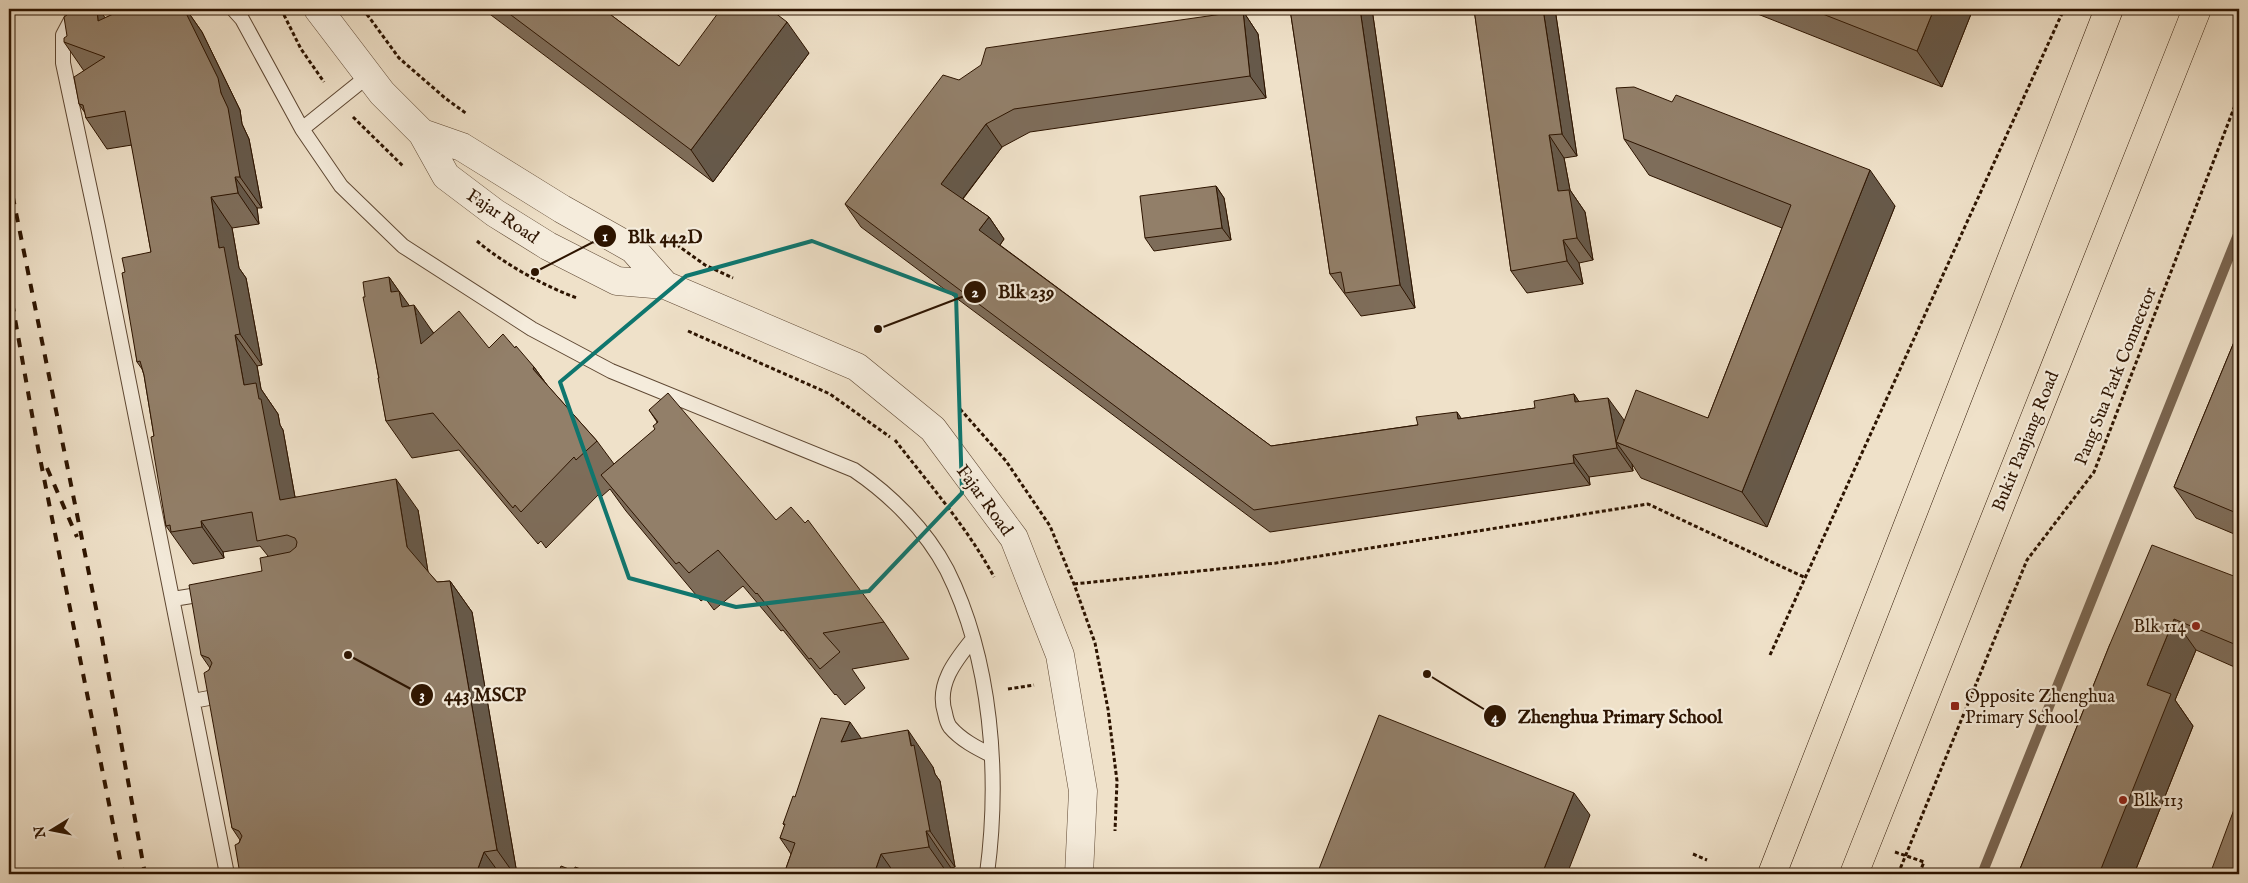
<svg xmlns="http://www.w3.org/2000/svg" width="2248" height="883" font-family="'IM FELL English',serif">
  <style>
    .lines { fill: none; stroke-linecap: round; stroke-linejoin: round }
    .stream { stroke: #7a6550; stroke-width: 10 }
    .service-casing { stroke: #5e4732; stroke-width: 16 }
    .tertiary-casing { stroke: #5e4732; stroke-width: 29 }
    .primary-casing { stroke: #2d1400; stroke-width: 29 }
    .path { stroke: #2d1400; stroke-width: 3; stroke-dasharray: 4 2.5; stroke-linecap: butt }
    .service { stroke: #f5ecdc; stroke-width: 14 }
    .tertiary { stroke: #f5ecdc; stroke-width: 28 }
    .primary { stroke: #efe1c9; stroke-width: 28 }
    .rail { stroke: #2d1400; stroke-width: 4; stroke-dasharray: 9 9; stroke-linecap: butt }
    .wall { fill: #7e6d5a; stroke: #2d1400 }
    .shaded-wall { fill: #66594a; stroke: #2d1400 }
    .building { fill: #927f69; stroke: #2d1400 }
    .marked { fill: none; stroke: #0f766e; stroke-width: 4; stroke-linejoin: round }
    .poi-dot { fill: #8f2418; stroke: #f5ecdc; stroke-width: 2 }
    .labels { text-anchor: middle; stroke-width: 4.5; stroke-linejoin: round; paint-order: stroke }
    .street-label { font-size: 18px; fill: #2d1400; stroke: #f5ecdc }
    .poi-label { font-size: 18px; fill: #2d1400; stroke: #f5ecdc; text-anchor: start }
    .leader { fill: none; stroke: #2d1400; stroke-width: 2 }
    .callout-dot { fill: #2d1400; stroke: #f5ecdc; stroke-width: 2 }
    .mark-label { font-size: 15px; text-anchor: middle; font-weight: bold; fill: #fff }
    .callout-label { font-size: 19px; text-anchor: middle; font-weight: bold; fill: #2d1400; stroke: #f5ecdc; stroke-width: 4.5; stroke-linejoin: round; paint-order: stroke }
  </style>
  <rect width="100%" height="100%" fill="#efe1c9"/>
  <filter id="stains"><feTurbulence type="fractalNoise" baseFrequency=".004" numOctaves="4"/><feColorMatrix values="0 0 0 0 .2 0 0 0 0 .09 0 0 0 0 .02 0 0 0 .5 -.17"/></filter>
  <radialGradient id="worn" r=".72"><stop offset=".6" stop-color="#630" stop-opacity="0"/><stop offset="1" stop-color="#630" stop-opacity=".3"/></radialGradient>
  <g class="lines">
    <path class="stream" d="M 1982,874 L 2239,232"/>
    <defs>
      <path id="service" d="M 85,9 L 71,20 L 63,35 L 63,63 L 98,227 L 227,874
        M 233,9 L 242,19 L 302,129 L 341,186 L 403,246 L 532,329 L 611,371 L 854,470 C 891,495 926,530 947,570 C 992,660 1000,776 987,874
        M 302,129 L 368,76
        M 173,599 L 210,593
        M 972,640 C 955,661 936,685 945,713 C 946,718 947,723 950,727 C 961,740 977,748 991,755
        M 193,701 L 225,695"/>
      <path id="tertiary" d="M 318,9 L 382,93 L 422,133 L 446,176 L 495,213 L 548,246 L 617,281 L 665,285 L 857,367 L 933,429 L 1014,538 L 1060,655 L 1083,791 L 1079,874
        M 422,133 L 462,147 L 562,209 L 633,249 L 665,285"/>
      <path id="primary" d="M 1772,874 L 2109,9
        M 1854,874 L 2197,9"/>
    </defs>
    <use href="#service" class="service-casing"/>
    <use href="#tertiary" class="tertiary-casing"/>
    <use href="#primary" class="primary-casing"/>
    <path class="path" d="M 281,9 L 301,49 L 324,82
      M 363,9 L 399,58 L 445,98 L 467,114
      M 353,117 L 404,167
      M 666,237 L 705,265 L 733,278
      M 477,241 C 504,264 544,286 577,298
      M 688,331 L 830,394 L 890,437
      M 960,409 L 1006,461 L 1050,526 L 1074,584 L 1095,643 L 1108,709 L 1117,781 L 1115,831
      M 895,440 C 929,484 967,527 994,577
      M 1074,584 L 1276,563 L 1648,504 L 1806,578
      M 1770,655 L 2064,9
      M 1008,689 L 1034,685
      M 1895,852 L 1924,862 L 1919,874
      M 1693,854 L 1707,860
      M 1898,874 L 2027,560 L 2094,472 L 2239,95"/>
    <use href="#service" class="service"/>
    <use href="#tertiary" class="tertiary"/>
    <use href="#primary" class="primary"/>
    <path class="rail" d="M 9,178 L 102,638 L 145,874
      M 9,285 L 38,448 L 123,874
      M 47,468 L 77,537"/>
  </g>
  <path class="wall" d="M 124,9 L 186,9 L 202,32 L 240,110 L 242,124 L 249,139 L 262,208 L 257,208 L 259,224 L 232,228 L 239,268 L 246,278 L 262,365 L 257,366 L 261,389 L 278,414 L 280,425 L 283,430 L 295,497 L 418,510 L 428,572 L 437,582 L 450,581 L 472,612 L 517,874 L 240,874 L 239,843 L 240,840 L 232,828 L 209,670 L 210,668 L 201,655 L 262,571 L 268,556 L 260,546 L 223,552 L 224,558 L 193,564 L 166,526 L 154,436 L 144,375 L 142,369 L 137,362 L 125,272 L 151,252 L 132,145 L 107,149 L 86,118 L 85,113 L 79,104 L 84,71 L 64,42 L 105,18 Z
    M 483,9 L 603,9 L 679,66 L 809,53 L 713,182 Z
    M 1290,9 L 1372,9 L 1415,308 L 1361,316 L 1330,274 Z
    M 1474,9 L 1555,9 L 1577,156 L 1564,158 L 1570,190 L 1585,212 L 1593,260 L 1579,263 L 1583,284 L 1527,293 L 1511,271 Z
    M 1745,9 L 1973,9 L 1942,87 Z
    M 1243,11 L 1258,34 L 1266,98 L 1030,132 L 1002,147 L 963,199 L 989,217 L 1004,239 L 1000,245 L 1271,446 L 1535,408 L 1574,394 L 1579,402 L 1624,420 L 1624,421 L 1708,418 L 1782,228 L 1649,175 L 1624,139 L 1895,206 L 1767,527 L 1641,478 L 1632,464 L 1633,471 L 1589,477 L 1590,485 L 1270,532 L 861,227 L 845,204 L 959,80 Z
    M 1216,186 L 1224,198 L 1231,240 L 1154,251 L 1145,238 Z
    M 389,277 L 409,306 L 434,333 L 489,348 L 515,348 L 534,367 L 547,385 L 597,441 L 614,464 L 655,430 L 657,422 L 649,410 L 776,520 L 884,622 L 909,659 L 852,669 L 865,688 L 845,705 L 836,694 L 835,695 L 783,630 L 781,631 L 743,586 L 714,610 L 705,598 L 701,601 L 626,511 L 610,489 L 602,496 L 599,494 L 546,548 L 541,541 L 538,544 L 459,450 L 412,458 L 386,421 L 365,297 Z
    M 2239,330 L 2239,536 L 2196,518 L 2174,487 Z
    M 2239,578 L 2239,669 L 2196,650 L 2175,700 L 2193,726 L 2134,874 L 2018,874 L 2110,644 Z
    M 861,739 L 933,767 L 935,774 L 940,781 L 955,867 L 951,868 L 952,874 L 784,874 L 791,854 L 780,838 L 785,826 L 783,824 L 795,797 Z"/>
  <path class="shaded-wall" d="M 97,9 L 99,9 L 118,36 L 98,21 Z
    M 182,9 L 186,9 L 202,32 L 240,110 L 242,124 L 249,139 L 262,208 L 240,177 L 221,93 Z
    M 1360,9 L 1372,9 L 1415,308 L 1400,285 Z
    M 1543,9 L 1555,9 L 1577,156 L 1562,134 Z
    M 1934,9 L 1973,9 L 1942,87 L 1917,51 Z
    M 1243,11 L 1258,34 L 1266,98 L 1250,76 Z
    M 787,22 L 809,53 L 713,182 L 691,150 Z
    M 986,124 L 1002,147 L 957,206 L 941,184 Z
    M 1549,135 L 1564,158 L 1570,190 L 1585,212 L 1593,260 L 1577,238 L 1558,191 Z
    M 1870,170 L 1895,206 L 1767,527 L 1742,492 Z
    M 235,177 L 257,208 L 259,224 L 238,193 Z
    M 1216,186 L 1224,198 L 1231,240 L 1222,228 Z
    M 211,197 L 232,228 L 239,268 L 246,278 L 262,365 L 240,334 L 219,248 Z
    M 989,217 L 1004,239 L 995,252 L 979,230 Z
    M 1563,240 L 1579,263 L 1583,284 L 1567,261 Z
    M 389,277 L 416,315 L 414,305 L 439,341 L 421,344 L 391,292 Z
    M 235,335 L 257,366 L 261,389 L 278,414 L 280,425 L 283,430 L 301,531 L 280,500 L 244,385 Z
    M 534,367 L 560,403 L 533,369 Z
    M 1574,394 L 1589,417 L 1575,402 Z
    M 1608,398 L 1624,420 L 1629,447 L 1616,442 L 1632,464 L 1633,471 L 1617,448 Z
    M 1457,412 L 1472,434 L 1458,419 Z
    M 1573,455 L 1589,477 L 1590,485 L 1574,463 Z
    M 396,479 L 418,510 L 429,578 L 407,547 Z
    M 201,521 L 223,552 L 224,558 L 202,527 Z
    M 450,581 L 472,612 L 517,874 L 514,874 L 497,850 Z
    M 2174,619 L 2196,650 L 2175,700 L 2193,726 L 2134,874 L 2099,874 L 2147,685 Z
    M 850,722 L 875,758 L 841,742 Z
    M 908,730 L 933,767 L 935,774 L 940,781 L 955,867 L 930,831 Z
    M 1574,793 L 1590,815 L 1567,874 L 1542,874 Z
    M 926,831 L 951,868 L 952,874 L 948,874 L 929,847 Z
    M 484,852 L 500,874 L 476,874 Z
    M 881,854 L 895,874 L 874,874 Z"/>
  <path class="building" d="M 71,9 L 97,9 L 98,21 L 124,9 L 184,9 L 218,78 L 221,93 L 228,108 L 240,177 L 235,177 L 238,193 L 211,197 L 219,248 L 224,247 L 240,334 L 235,335 L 244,385 L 256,383 L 259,399 L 261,399 L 280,500 L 396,479 L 407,547 L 437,582 L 450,581 L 497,850 L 484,852 L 476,874 L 240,874 L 235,845 L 239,843 L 242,836 L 239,831 L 232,828 L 204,673 L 209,670 L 212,663 L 209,658 L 201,655 L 189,585 L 262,571 L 260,558 L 290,552 L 296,547 L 297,542 L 295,538 L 287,535 L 257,541 L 252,512 L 201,521 L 202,527 L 171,532 L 170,525 L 166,526 L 151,437 L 154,436 L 144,375 L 140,361 L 137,362 L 122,273 L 125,272 L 122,258 L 151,252 L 125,111 L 86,118 L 83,105 L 79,104 L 74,77 L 105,57 L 64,42 L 64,38 L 67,36 L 64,17 L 67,15 L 66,10 Z
    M 503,9 L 603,9 L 679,66 L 721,9 L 770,9 L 787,22 L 691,150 Z
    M 1290,9 L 1360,9 L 1400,285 L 1345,293 L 1341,272 L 1330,274 Z
    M 1474,9 L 1543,9 L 1562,134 L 1549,135 L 1558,191 L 1569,190 L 1577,238 L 1563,240 L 1567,261 L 1511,271 Z
    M 1810,9 L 1934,9 L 1917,51 Z
    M 1243,11 L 1250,76 L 1014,109 L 986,124 L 941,184 L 989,217 L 979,230 L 1271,446 L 1418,425 L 1416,417 L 1457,412 L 1458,419 L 1535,408 L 1534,401 L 1574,394 L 1575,402 L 1608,398 L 1617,448 L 1573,455 L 1574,463 L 1254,510 L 845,204 L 943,75 L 959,80 L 981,65 L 986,48 Z
    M 1634,87 L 1672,102 L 1676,95 L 1870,170 L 1742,492 L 1616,442 L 1636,390 L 1708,418 L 1791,205 L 1624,139 L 1616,88 Z
    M 1216,186 L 1222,228 L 1145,238 L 1140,196 Z
    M 389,277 L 391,292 L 399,291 L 402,307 L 414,305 L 421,344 L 459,311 L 489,348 L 503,334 L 515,348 L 516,346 L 534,367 L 533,369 L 597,441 L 576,460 L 574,457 L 521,512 L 515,505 L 513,508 L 433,413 L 386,421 L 378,378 L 379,378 L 363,297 L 365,297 L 363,282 Z
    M 2239,330 L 2239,514 L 2174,487 Z
    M 668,393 L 776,520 L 791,507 L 805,523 L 808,520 L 884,622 L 823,633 L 840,652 L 820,669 L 811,658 L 809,659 L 757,593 L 756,594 L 718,550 L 689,573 L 679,562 L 676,564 L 601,475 L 655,429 L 653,426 L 658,422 L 649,410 Z
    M 2152,545 L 2239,578 L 2239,646 L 2174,619 L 2147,685 L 2171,694 L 2099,874 L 2018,874 L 2110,644 Z
    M 1379,715 L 1574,793 L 1542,874 L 1317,874 Z
    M 821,718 L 850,722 L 841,742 L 908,730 L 911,746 L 914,745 L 930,831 L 926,831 L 929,847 L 881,854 L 874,874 L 784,874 L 795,843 L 780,838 L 785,824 L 783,824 L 793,796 L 795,797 Z
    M 2239,796 L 2239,874 L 2210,874 Z
    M 561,866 L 574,871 L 575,867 L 595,874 L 558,874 Z"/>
  <path class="marked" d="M 812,241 L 956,295 L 962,493 L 869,591 L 736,607 L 629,578 L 560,382 L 686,276 Z"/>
  <g class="poi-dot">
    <circle cx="2196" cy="626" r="5"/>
    <rect x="1950" y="701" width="10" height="10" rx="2.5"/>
    <circle cx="2123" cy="800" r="5"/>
  </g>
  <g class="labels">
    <g class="street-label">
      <text transform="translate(503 216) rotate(34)" y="6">Fajar Road</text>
      <text transform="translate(2115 376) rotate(-68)" y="6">Pang Sua Park Connector</text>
      <text transform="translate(2025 441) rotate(-68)" y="6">Bukit Panjang Road</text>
      <text transform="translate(985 500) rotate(54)" y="6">Fajar Road</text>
    </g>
    <g class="poi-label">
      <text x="2186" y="632" text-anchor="end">Blk 114</text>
      <text x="1965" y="702">Opposite Zhenghua<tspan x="1965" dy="21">Primary School</tspan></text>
      <text x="2133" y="806">Blk 113</text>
    </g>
  </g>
  <path class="leader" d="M535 272L605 236M878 329L975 292M348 655L422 695M1427 674L1495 716"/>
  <g class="callout-dot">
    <circle cx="535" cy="272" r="5"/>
    <circle cx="878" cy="329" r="5"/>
    <circle cx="348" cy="655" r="5"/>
    <circle cx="1427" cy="674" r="5"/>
    <circle cx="605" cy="236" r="12"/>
    <circle cx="975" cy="292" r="12"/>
    <circle cx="422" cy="695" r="12"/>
    <circle cx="1495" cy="716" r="12"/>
  </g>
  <g class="mark-label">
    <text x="605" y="241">1</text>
    <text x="975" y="297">2</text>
    <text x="422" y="700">3</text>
    <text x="1495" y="722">4</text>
  </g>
  <g class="callout-label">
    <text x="665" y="243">Blk 442D</text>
    <text x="1026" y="298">Blk 239</text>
    <text x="485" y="701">443 MSCP</text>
    <text x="1620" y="723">Zhenghua Primary School</text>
  </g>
  <rect width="2248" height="883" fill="none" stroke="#efe1c9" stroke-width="30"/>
  <rect x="10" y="10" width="2228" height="863" fill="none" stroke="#2d1400" stroke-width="2.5"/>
  <rect x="15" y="15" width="2218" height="853" fill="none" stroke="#2d1400"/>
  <g transform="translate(52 830) rotate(260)" stroke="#f5ecdc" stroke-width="4" paint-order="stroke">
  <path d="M0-4L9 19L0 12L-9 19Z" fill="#2d1400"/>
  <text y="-8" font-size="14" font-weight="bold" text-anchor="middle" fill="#2d1400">N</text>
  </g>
  <rect width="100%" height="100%" filter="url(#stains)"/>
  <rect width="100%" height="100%" fill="url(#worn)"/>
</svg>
